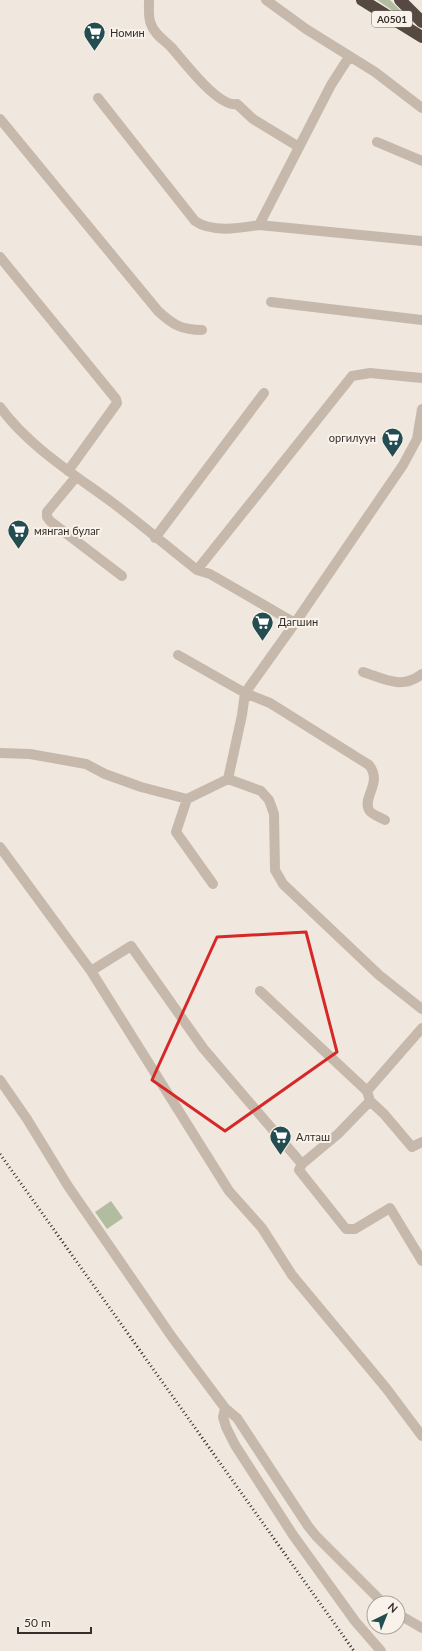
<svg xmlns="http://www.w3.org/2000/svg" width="422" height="1651" font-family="Lato,sans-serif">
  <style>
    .park { fill: #b2bda0 }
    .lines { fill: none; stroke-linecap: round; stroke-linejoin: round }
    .minor { stroke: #c6b9ac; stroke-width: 10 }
    .highway { stroke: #554942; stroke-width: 12 }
    .rail { stroke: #352e2a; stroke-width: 3; stroke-dasharray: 1 3; stroke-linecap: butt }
    .marked { fill: none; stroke: #d62828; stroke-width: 3; stroke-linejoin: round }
    .labels { text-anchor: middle; stroke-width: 4; stroke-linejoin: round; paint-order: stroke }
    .shield { fill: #f8f2ea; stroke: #706964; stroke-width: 1 }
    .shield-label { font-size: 10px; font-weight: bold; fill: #352e2a }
    .poi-label { font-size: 11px; fill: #352e2a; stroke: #f8f2ea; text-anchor: start }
  </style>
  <rect width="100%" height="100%" fill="#f0e8de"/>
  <path class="park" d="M 377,0 L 390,0 L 401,11 L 399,15 Z
    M 111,1201 L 123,1218 L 107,1229 L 95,1212 Z"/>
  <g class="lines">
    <path class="minor" d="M 149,0 C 149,7 148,18 151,24 C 154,34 164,40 171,47 C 183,60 218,108 237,104 L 253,119 L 299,147
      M 266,0 L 306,29 L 375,72 L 422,108
      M 349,57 L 331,85 L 259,225 L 422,241
      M 98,98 L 195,221 C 212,233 240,228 259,225
      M 0,119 L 158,311 C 173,325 182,330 202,330
      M 377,142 L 422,161
      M 0,257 L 116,399 L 117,403 L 68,471
      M 271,302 L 422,320
      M 0,407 C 28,446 75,475 113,503 C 142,525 169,548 197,570 L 210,574 L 295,623
      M 76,477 L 47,512 L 47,517 L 50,521 L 122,576
      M 155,538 L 264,393
      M 197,570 L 352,376 L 370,373 L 422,378
      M 178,655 L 245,693 L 270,703 L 369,765 C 383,783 362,797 369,810 C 372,815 380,817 385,820
      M 363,672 C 385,679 402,690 422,674
      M 0,753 L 30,754 L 86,764 L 105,774 L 141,787 L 187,799 L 228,779 L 242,715 L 245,693 L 295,623 L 403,465 L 417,439 L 422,409
      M 228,779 L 261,791 L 269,800 L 274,814 L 275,870 L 283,884 L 379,975 L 422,1009
      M 187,799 L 176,832 L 213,884
      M 0,847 L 91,971 L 229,1191 L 262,1228 L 292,1275 L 386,1388 L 422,1436
      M 91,971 L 131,946 L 203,1048 L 302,1164
      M 260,991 L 367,1091
      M 422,1028 L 367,1091 L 370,1101 L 338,1134 L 302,1164 L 299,1170 L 346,1229 L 355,1229 L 390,1208 L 422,1261
      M 0,1080 L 27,1119 L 68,1186 L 172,1337 L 225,1408 L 237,1418 L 308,1526 L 316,1536 L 383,1603
      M 370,1101 L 384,1114 L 412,1147 L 422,1142
      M 225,1408 L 223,1417 L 226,1427 L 235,1445 L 293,1535 L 355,1621 L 381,1651
      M 398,1614 L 422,1628"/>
    <path class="highway" d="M 362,0 L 422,37
      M 400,0 L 422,22"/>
    <path class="rail" d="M 0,1154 L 354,1651"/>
  </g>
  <path class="marked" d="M 306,932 L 337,1052 L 225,1131 L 152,1080 L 217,937 Z"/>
  <defs>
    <symbol id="supermarket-pin" viewBox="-11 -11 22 30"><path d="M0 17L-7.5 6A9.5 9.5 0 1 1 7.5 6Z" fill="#244d52" stroke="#f8f2ea"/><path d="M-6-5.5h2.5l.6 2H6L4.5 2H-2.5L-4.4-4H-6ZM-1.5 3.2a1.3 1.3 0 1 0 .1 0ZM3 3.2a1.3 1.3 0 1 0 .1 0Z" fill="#fff"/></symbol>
  </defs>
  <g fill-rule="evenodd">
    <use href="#supermarket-pin" x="82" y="20" width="25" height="34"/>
    <use href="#supermarket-pin" x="380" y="426" width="25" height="34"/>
    <use href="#supermarket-pin" x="6" y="518" width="25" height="34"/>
    <use href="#supermarket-pin" x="250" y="610" width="25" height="34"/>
    <use href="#supermarket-pin" x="268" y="1124" width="25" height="34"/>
  </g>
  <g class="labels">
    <rect class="shield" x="372" y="11" width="40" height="16" rx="3"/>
    <g class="shield-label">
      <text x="392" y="23">A0501</text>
    </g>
    <g class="poi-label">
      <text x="110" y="37">Номин</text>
      <text x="376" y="442" text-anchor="end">оргилуун</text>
      <text x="34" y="535">мянган булаг</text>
      <text x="278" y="626">Дагшин</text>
      <text x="296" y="1141">Алташ</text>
    </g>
  </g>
  <g transform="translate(386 1615) rotate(43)"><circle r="19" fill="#f8f2ea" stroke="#aaa49d"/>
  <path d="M0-3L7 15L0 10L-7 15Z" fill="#244d52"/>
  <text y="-6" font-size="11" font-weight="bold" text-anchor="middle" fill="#352e2a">N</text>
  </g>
  <path d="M18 1627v6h73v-6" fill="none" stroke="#352e2a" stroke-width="2"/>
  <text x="24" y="1627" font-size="12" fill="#352e2a" stroke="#f8f2ea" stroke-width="3" paint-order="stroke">50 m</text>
</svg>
